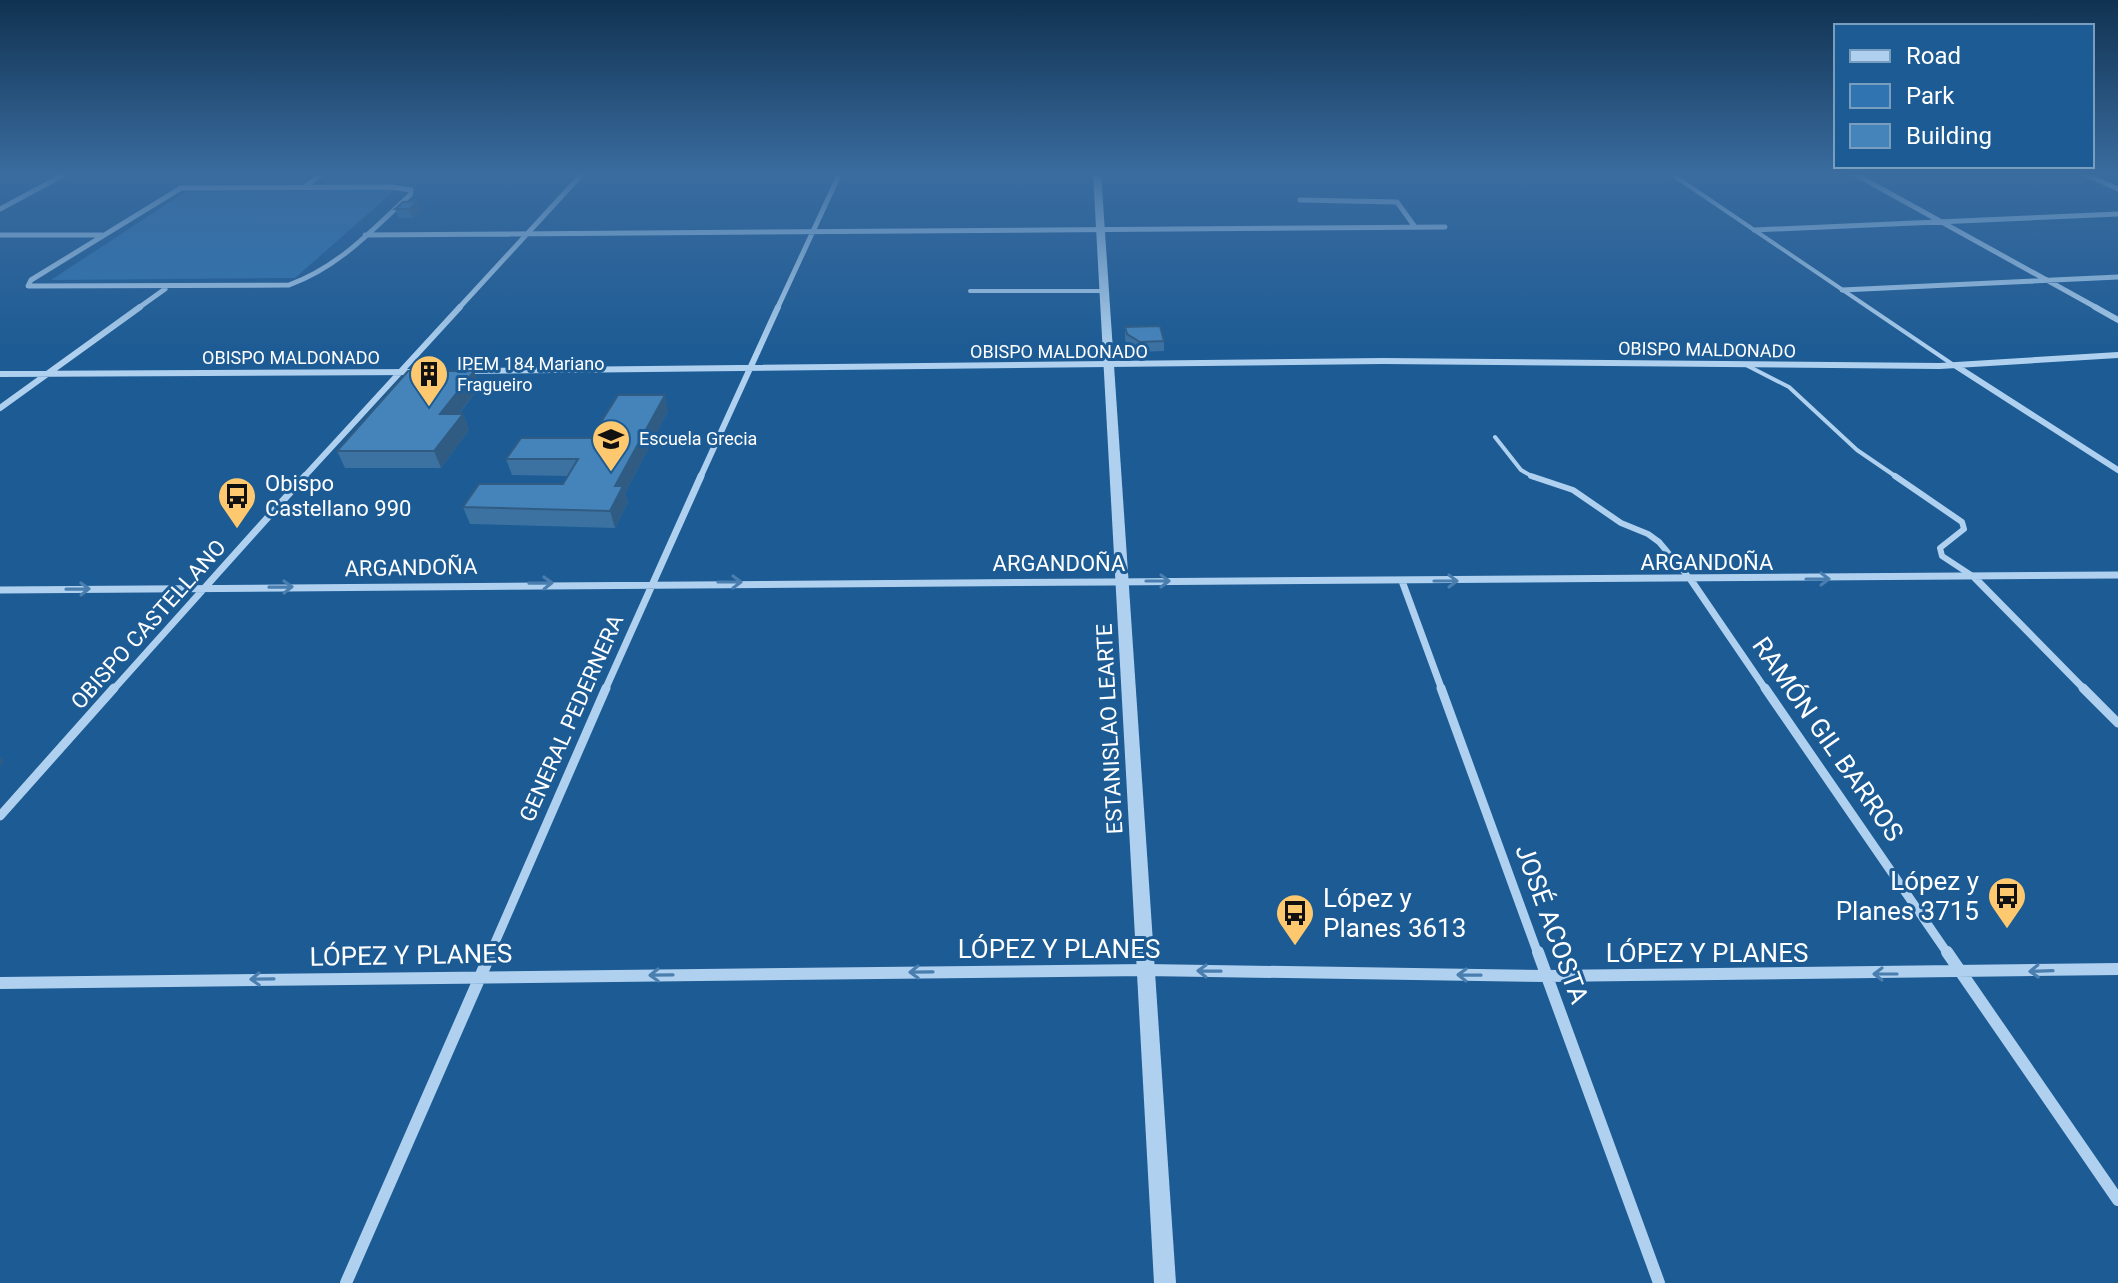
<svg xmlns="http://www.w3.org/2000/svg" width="2118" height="1283" font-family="Roboto,sans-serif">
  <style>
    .green { fill: #3075b2 }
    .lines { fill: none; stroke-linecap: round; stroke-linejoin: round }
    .service-far1 { stroke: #afd1ef; stroke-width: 4 }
    .service { stroke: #afd1ef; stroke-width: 6 }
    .minor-far4 { stroke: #afd1ef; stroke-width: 5 }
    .minor-far3 { stroke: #afd1ef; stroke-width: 6 }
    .minor-far2 { stroke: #afd1ef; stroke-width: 7 }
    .minor-far1 { stroke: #afd1ef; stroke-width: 9 }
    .minor { stroke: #afd1ef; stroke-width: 12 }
    .tertiary { fill: #afd1ef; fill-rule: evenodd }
    .wall { fill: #3b72a1 }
    .shaded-wall { fill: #305c83 }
    .building { fill: #4584bb; stroke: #305c83; stroke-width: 2 }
    .oneway { stroke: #497eaf }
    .labels { text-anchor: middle; stroke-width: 6; stroke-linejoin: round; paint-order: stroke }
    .far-street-label { font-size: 18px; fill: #fff; stroke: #1d5b94 }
    .far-poi-label { font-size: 18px; fill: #fff; stroke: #1d5b94; text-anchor: start }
    .poi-label { font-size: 22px; fill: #fff; stroke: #1d5b94; text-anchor: start }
    .street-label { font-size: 22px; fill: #fff; stroke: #1d5b94 }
    .near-street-label { font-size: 26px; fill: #fff; stroke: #1d5b94 }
    .near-poi-label { font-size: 26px; fill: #fff; stroke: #1d5b94; text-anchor: end }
  </style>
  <rect width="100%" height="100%" fill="#1d5b94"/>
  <path class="green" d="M 395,190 L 295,278 L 51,280 L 185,192 Z"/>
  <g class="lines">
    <path class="service-far1" d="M 1670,173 L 1955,366
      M 970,291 L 1104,291
      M 1746,365 L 1789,387 L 1857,450 L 1898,478
      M 1495,437 L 1521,470 L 1535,478"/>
    <path class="service" d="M 1531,476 L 1573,490 L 1621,523 L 1648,534 L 1659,542 L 1691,580
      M 1895,476 L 1962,522 L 1964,529 L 1940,548 L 1942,556 L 1974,577"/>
    <path class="minor-far4" d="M 1853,173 L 2099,309
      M 2083,173 L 2118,189
      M 306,186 L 323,173
      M 392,187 L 411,190 L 410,195 C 372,230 339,267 289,285 L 28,286 L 31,280 L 181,188 Z
      M 1300,200 L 1397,202 L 1415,227
      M 0,209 L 67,173
      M 1754,230 L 2118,214
      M 0,235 L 102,235
      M 365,235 L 1445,227
      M 1842,290 L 2118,277
      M 137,309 L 165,289
      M 458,309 L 583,173
      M 777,309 L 840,173"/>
    <path class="minor-far3" d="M 2095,307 L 2118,320
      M 1956,366 L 2118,470
      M 463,371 L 1383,361 L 1940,366 L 2118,355
      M 0,374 L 418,372
      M 0,408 L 140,307
      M 303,478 L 460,307
      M 700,478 L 778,307"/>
    <path class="minor-far2" d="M 1974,577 L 2085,690
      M 1691,580 L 1766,690
      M 1402,581 L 1442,690
      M 0,590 C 706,581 1412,583 2118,575
      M 113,690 L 305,476
      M 605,690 L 701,476"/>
    <path class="minor-far1" d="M 1441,688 L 1538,954
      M 1765,688 L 1948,954
      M 2083,688 L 2118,723
      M 0,816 L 114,688
      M 490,954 L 606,688"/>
    <path class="minor" d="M 1538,952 L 1659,1283
      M 1947,952 L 2118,1200
      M 0,983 L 1145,970 L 1547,976 L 2118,969
      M 346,1283 L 491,952"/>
    <path class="tertiary" d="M 1093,173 L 1101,173 L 1176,1283 L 1154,1283 Z"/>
  </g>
  <path class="wall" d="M 417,201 L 420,210 L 413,218 L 399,218 L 395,209 Z
    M 1125,327 L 1164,341 L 1164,351 L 1140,352 L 1126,345 L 1125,337 Z
    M 480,386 L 459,414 L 463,414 L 469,430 L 441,468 L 345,468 L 337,451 Z
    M 668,411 L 625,493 L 628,502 L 615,528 L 470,524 L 463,507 L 563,484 L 568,476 L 512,475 L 506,459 L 591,438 Z"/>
  <path class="shaded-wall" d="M 417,201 L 420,210 L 413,218 L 409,209 Z
    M 474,371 L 480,386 L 446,430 L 440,414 Z
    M 665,395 L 668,411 L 625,493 L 628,502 L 615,528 L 610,511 L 615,486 Z
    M 463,414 L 469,430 L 441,468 L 434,451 Z
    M 0,757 L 4,762 L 0,766 Z"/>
  <path class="building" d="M 417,201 L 409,209 L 395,209 L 403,202 Z
    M 1160,326 L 1164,341 L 1140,342 L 1127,334 L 1125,327 Z
    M 408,371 L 474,371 L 440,414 L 463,414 L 434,451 L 337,451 Z
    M 618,395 L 665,395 L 615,486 L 623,486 L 610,511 L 463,507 L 479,484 L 563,484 L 578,459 L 506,459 L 521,438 L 591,438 Z"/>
  <defs><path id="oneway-shaft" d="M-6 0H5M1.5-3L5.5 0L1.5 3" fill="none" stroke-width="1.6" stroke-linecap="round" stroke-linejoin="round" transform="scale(2)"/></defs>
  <g class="oneway">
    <use href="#oneway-shaft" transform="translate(1818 579)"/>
    <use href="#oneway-shaft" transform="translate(1158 581)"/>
    <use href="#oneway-shaft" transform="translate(1446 581)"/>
    <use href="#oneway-shaft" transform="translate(730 582)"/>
    <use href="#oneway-shaft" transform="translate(541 583) rotate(-1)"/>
    <use href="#oneway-shaft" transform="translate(281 587) rotate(-1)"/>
    <use href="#oneway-shaft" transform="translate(78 589) rotate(-1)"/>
    <use href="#oneway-shaft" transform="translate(1209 971) rotate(-179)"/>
    <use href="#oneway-shaft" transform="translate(2041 971) rotate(178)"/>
    <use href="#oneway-shaft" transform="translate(921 972) rotate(179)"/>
    <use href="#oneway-shaft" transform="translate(1885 974) rotate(180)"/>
    <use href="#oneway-shaft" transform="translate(661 975) rotate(179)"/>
    <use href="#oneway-shaft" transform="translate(1469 975) rotate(-179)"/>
    <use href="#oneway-shaft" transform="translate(262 979) rotate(179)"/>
  </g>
  <linearGradient id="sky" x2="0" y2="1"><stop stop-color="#103251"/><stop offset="0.49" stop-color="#3a6c9f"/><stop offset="1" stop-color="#3a6c9f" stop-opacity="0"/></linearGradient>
  <rect width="2118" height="353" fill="url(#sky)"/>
  <defs>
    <symbol id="building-pin" viewBox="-11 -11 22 30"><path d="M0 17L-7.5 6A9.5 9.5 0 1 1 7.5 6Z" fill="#fec86e" stroke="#1d5b94"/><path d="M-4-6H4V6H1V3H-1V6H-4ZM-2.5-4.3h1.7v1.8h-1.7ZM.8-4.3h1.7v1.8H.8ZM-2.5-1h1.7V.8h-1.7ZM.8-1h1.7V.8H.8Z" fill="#111"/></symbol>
    <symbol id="school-pin" viewBox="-11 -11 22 30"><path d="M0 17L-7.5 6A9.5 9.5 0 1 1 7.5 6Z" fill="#fec86e" stroke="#1d5b94"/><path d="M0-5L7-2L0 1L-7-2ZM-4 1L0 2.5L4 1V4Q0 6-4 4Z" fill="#111"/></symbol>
    <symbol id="bus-pin" viewBox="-11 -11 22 30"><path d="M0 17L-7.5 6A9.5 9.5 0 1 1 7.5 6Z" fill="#fec86e" stroke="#1d5b94"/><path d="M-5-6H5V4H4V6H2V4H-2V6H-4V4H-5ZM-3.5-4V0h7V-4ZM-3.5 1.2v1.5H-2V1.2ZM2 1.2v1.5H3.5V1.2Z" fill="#111"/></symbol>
  </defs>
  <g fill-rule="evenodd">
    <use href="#building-pin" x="407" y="352" width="44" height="60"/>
    <use href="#school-pin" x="589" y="417" width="44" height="60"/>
    <use href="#bus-pin" x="215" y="474" width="44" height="60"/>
    <use href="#bus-pin" x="1985" y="874" width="44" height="60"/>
    <use href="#bus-pin" x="1273" y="891" width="44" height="60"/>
  </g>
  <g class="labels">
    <g class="far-street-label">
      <text transform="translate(1707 350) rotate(1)" y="6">OBISPO MALDONADO</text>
      <text x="1059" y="358">OBISPO MALDONADO</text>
      <text x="291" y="364">OBISPO MALDONADO</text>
    </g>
    <g class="far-poi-label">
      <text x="457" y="370">IPEM 184 Mariano<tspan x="457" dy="21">Fragueiro</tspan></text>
      <text x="639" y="445">Escuela Grecia</text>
    </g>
    <g class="poi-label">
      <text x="265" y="491">Obispo<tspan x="265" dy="25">Castellano 990</tspan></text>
    </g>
    <g class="street-label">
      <text x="1707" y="570">ARGANDOÑA</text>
      <text x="1059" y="571">ARGANDOÑA</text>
      <text transform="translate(411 567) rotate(-1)" y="8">ARGANDOÑA</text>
      <text transform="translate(148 624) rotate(-48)" y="8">OBISPO CASTELLANO</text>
      <text transform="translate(571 718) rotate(-66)" y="8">GENERAL PEDERNERA</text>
      <text transform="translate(1109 729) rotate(-93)" y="8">ESTANISLAO LEARTE</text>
    </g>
    <g class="near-street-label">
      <text transform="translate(1828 739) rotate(55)" y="9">RAMÓN GIL BARROS</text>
      <text transform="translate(1552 924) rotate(70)" y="9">JOSÉ ACOSTA</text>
      <text x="1059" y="958">LÓPEZ Y PLANES</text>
      <text x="1707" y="962">LÓPEZ Y PLANES</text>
      <text transform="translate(411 955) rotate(-1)" y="9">LÓPEZ Y PLANES</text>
    </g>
    <g class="near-poi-label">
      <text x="1979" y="890">López y<tspan x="1979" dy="30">Planes 3715</tspan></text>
      <text x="1323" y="907" text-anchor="start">López y<tspan x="1323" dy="30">Planes 3613</tspan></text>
    </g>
  </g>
  <rect x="1834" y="24" width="260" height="144" fill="#1d5b94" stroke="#779dbf" stroke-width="2"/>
  <rect x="1850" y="50" width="40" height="12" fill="#afd1ef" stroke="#779dbf" stroke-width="2"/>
  <text x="1906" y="64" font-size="24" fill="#ffffff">Road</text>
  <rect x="1850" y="84" width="40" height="24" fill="#3075b2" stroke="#779dbf" stroke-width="2"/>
  <text x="1906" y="104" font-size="24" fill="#ffffff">Park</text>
  <rect x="1850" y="124" width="40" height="24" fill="#4584bb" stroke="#779dbf" stroke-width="2"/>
  <text x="1906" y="144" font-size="24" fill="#ffffff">Building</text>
</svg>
